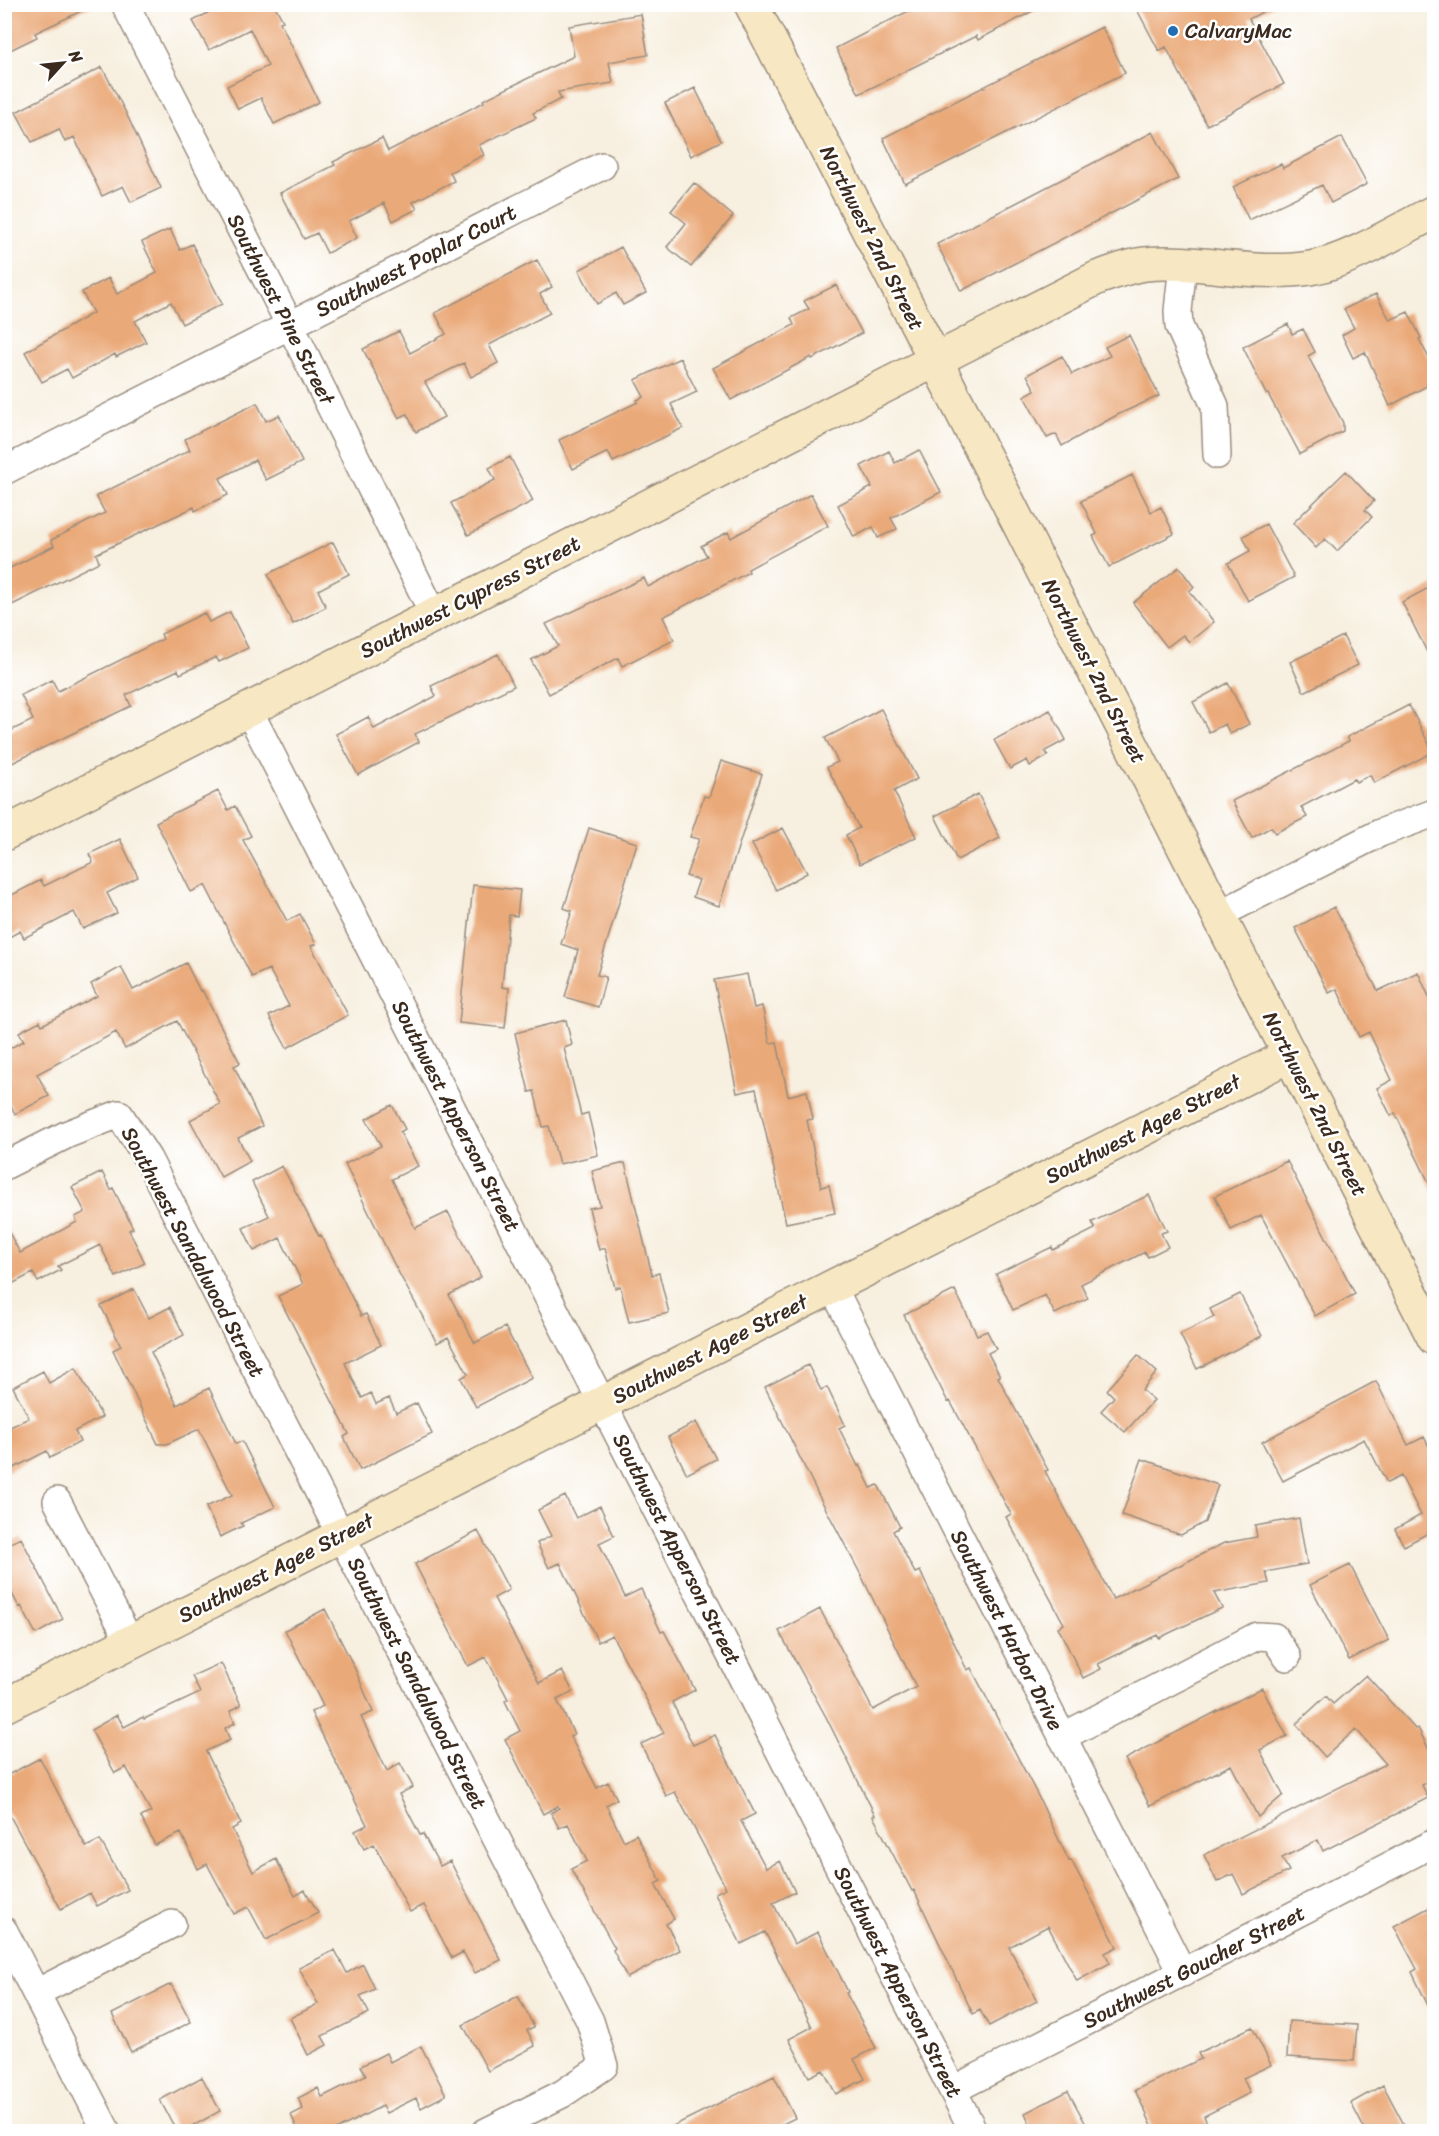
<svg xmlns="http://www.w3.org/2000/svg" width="1439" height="2136" font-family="Sriracha,sans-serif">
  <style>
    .building { fill: #eaa978 }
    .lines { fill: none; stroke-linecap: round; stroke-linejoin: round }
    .street-casing { stroke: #998c7e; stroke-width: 30 }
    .secondary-casing { stroke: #998c7e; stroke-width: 36 }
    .street { stroke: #fff; stroke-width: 27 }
    .secondary { stroke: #f7e8c3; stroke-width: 33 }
    .poi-dot { fill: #1f6fb2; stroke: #fff; stroke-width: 2 }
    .labels { text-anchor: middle; stroke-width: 5; stroke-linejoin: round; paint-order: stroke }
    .poi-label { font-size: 21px; fill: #3b2a1e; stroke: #fff; text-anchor: start }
    .street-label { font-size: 21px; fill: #3b2a1e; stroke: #fff }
  </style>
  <rect width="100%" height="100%" fill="#fff"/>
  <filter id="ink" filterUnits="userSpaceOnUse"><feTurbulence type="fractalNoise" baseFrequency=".0167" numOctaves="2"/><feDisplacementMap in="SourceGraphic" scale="12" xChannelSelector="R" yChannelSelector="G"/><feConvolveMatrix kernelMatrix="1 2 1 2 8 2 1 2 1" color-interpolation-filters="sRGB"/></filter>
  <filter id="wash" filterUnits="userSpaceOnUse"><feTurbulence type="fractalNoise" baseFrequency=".008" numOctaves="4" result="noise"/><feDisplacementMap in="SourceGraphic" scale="24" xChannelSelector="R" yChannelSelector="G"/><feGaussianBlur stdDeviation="1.35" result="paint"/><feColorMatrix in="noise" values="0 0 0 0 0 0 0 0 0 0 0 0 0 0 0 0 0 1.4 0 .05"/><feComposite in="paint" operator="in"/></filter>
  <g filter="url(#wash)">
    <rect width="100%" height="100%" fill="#f7efdf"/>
    <g id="blocks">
      <path class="building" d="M 18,4 L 96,4 L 35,33 L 37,37 L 4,53 L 4,11 Z
        M 224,4 L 274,4 L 283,21 L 280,22 L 319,102 L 274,124 L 261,98 L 238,109 L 227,86 L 268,66 L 250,29 L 209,50 L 193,21 Z
        M 922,4 L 1046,4 L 978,40 L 976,36 L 859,94 L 836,48 Z
        M 1134,4 L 1277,4 L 1249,19 L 1284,84 L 1207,125 L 1166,47 L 1159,51 Z
        M 641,14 L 648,55 L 609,62 L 613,83 L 558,92 L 561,99 L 533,113 L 536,118 L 479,145 L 484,155 L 450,172 L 454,181 L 413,202 L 417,209 L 393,221 L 384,203 L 349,221 L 357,238 L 327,253 L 317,233 L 304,239 L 280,193 L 335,165 L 333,162 L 382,138 L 388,151 L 484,102 L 483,100 L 574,56 L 569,26 Z
        M 1102,27 L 1125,73 L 905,184 L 883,138 Z
        M 102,67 L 125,111 L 161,188 L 131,202 L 123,186 L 102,196 L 74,137 L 65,142 L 59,129 L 32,142 L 16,112 Z
        M 695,88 L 721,141 L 691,156 L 665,103 Z
        M 1153,132 L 1178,179 L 961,291 L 937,244 Z
        M 1342,137 L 1367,184 L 1331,203 L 1322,185 L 1249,220 L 1233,187 L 1281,164 L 1283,168 Z
        M 694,183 L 733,216 L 691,267 L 667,247 L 686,223 L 671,211 Z
        M 170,229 L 180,250 L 192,244 L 222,304 L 182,324 L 171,302 L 135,321 L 146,342 L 116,357 L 115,354 L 72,378 L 67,369 L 42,382 L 25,352 L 93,313 L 82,292 L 109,278 L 117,294 L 157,273 L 142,242 Z
        M 621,247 L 646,293 L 623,305 L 616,293 L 597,304 L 579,270 Z
        M 537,260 L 552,287 L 540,294 L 550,313 L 489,345 L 498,363 L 471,377 L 464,363 L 425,382 L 444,417 L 416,432 L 407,414 L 399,418 L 363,349 L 399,331 L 410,353 L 446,334 L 435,313 Z
        M 836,285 L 862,333 L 812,359 L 811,357 L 731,400 L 713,368 L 794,325 L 791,318 L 809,309 L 804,301 Z
        M 1376,294 L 1390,320 L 1408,312 L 1421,338 L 1419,339 L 1434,368 L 1434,382 L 1390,406 L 1365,352 L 1353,358 L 1342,335 L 1354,328 L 1344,309 Z
        M 1288,324 L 1292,334 L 1303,329 L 1315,352 L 1308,356 L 1343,423 L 1343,431 L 1300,454 L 1268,394 L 1266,394 L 1243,347 Z
        M 1129,335 L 1159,396 L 1117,415 L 1062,446 L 1056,434 L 1047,438 L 1024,396 L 1035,390 L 1027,375 L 1062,356 L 1072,374 L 1110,356 L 1105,347 Z
        M 680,358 L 697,392 L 671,404 L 683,428 L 613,462 L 608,452 L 573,469 L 559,440 L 638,402 L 637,400 L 644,397 L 635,380 Z
        M 257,403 L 266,421 L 279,415 L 302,462 L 266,480 L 255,460 L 220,478 L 228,495 L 195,511 L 194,507 L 96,554 L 99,562 L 4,609 L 4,571 L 54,546 L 51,540 L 105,513 L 96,496 L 190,450 L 185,439 Z
        M 919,450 L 941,492 L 891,518 L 897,529 L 878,538 L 873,527 L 854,537 L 838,505 L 872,487 L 861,466 L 889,451 L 895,463 Z
        M 510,457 L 533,501 L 468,535 L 451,503 L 495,480 L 489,468 Z
        M 1346,471 L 1374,501 L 1365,510 L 1372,517 L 1337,551 L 1325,539 L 1316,548 L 1293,523 Z
        M 1132,475 L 1151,512 L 1161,507 L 1174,534 L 1109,567 L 1093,536 L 1097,534 L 1081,501 Z
        M 811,494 L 828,526 L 748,569 L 749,572 L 663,617 L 674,640 L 622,666 L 618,658 L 549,694 L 531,660 L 558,646 L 546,624 L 644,578 L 648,587 L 707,556 L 701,546 L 728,532 L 731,538 Z
        M 1266,524 L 1294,577 L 1248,601 L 1228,563 L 1250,551 L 1243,536 Z
        M 333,542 L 349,574 L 318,590 L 326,607 L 293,624 L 268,574 Z
        M 1179,567 L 1194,587 L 1189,591 L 1214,622 L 1189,642 L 1183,635 L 1167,647 L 1133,603 Z
        M 1434,585 L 1434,666 L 1402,602 Z
        M 230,612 L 248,648 L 219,662 L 216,657 L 180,674 L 178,670 L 126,695 L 131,706 L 102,720 L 102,719 L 4,767 L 4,734 L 33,720 L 21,695 L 52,680 L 58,691 L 163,639 L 161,634 L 204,613 L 209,622 Z
        M 1343,636 L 1358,665 L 1304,692 L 1290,662 Z
        M 498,654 L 514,686 L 415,734 L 419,742 L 358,775 L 336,734 L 368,717 L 374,729 L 436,696 L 431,686 Z
        M 1228,683 L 1249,724 L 1230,734 L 1225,724 L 1209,732 L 1193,702 Z
        M 1409,705 L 1433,752 L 1374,783 L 1370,775 L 1356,782 L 1354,779 L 1301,807 L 1307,817 L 1275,833 L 1271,827 L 1252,838 L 1232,801 L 1349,741 L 1347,737 Z
        M 881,709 L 917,779 L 894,791 L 916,837 L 860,864 L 846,835 L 859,828 L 827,767 L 838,762 L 825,738 Z
        M 1050,710 L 1066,740 L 1045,751 L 1048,756 L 1030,766 L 1027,760 L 1010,769 L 994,740 Z
        M 721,761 L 762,774 L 719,906 L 693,897 L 699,880 L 686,876 L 699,839 L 690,837 L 704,796 L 709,797 Z
        M 218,791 L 228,810 L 235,806 L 251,836 L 243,840 L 287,921 L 300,914 L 316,944 L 311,946 L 348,1015 L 287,1048 L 269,1016 L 289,1006 L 269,969 L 252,977 L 205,885 L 191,892 L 156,822 Z
        M 978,794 L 1000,838 L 957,860 L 935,816 Z
        M 589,828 L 637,843 L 597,975 L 606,977 L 598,1007 L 565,997 L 578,950 L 561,944 L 572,911 L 564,908 Z
        M 783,828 L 807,873 L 776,890 L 752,844 Z
        M 120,839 L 138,877 L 107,893 L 117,913 L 83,929 L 74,912 L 24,938 L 20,931 L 4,940 L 4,899 L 41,880 L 44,886 L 93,862 L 89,854 Z
        M 473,885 L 520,890 L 517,916 L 509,915 L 502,987 L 509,988 L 505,1028 L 459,1023 Z
        M 1334,907 L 1378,991 L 1418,972 L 1434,1008 L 1434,1193 L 1395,1113 L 1391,1116 L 1377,1088 L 1392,1080 L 1369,1032 L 1359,1037 L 1337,989 L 1329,993 L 1295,928 Z
        M 186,963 L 200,991 L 202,990 L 240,1063 L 234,1066 L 262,1126 L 238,1138 L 250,1161 L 221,1177 L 190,1120 L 220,1104 L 177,1021 L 125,1049 L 116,1032 L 37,1074 L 49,1096 L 15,1114 L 4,1093 L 4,1051 L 24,1041 L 19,1032 L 40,1021 L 42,1025 L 97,996 L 91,984 L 121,967 L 133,990 Z
        M 747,974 L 754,1008 L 762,1006 L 770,1043 L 777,1042 L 788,1096 L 807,1091 L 813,1119 L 807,1120 L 821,1187 L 829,1185 L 835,1213 L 786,1223 L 756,1089 L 737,1093 L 714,980 Z
        M 566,1020 L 572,1045 L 564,1048 L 581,1115 L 588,1113 L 598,1155 L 559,1164 L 549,1126 L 543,1127 L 534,1091 L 529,1092 L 515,1033 Z
        M 392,1105 L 405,1129 L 400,1132 L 418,1166 L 392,1179 L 415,1228 L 448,1212 L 481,1277 L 449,1295 L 475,1343 L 505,1327 L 532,1378 L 476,1407 L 461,1378 L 468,1374 L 448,1337 L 437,1343 L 394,1264 L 345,1164 L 381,1146 L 366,1119 Z
        M 1287,1161 L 1355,1294 L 1315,1316 L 1261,1215 L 1231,1230 L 1215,1196 Z
        M 625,1163 L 652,1275 L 659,1273 L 669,1313 L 629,1322 L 620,1286 L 615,1288 L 605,1248 L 599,1250 L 589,1208 L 600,1206 L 592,1171 Z
        M 282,1166 L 319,1236 L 321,1235 L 361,1316 L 366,1314 L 381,1345 L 345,1363 L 362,1398 L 371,1393 L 376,1404 L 389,1398 L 396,1413 L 417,1403 L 432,1434 L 360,1470 L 344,1437 L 349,1434 L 278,1296 L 303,1284 L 280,1238 L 254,1251 L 243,1228 L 269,1216 L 252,1182 Z
        M 102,1172 L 111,1190 L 113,1188 L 133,1228 L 129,1230 L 145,1263 L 116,1277 L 100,1245 L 58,1266 L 61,1270 L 38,1282 L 33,1273 L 4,1288 L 4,1223 L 20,1253 L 77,1222 L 75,1217 L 85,1212 L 72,1187 Z
        M 1149,1195 L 1167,1231 L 1161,1233 L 1168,1247 L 1148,1257 L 1145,1252 L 1081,1284 L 1088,1298 L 1055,1314 L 1045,1295 L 1013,1310 L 996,1274 L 1052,1247 L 1053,1250 L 1095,1229 L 1092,1222 Z
        M 134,1289 L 149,1318 L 170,1307 L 184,1335 L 151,1352 L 177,1405 L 209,1388 L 236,1444 L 242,1441 L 275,1507 L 241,1523 L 243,1526 L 220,1537 L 206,1507 L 232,1495 L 199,1429 L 167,1444 L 158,1444 L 113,1350 L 121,1346 L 101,1306 Z
        M 955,1290 L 977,1335 L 987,1331 L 996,1349 L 988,1353 L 1000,1376 L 998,1377 L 1048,1470 L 1045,1471 L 1113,1599 L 1224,1543 L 1257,1537 L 1255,1526 L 1299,1518 L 1307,1564 L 1266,1572 L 1269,1583 L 1214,1593 L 1222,1608 L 1159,1638 L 1157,1635 L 1098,1664 L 1101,1669 L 1083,1678 L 1058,1627 L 1064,1624 L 1006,1517 L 1011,1514 L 950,1401 L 948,1402 L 904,1315 Z
        M 1240,1294 L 1262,1336 L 1197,1369 L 1180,1334 L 1214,1317 L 1210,1309 Z
        M 1138,1355 L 1157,1372 L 1142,1390 L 1154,1400 L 1125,1432 L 1101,1411 L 1114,1397 L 1107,1390 Z
        M 808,1365 L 821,1390 L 827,1387 L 845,1425 L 839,1428 L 858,1466 L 860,1465 L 871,1488 L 878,1485 L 900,1527 L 893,1531 L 915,1573 L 920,1571 L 967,1670 L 971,1668 L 1038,1796 L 1069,1861 L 1071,1860 L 1117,1947 L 1105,1953 L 1110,1963 L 1077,1981 L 1048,1926 L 1009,1947 L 1037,2001 L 989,2026 L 980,2010 L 973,2014 L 914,1890 L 912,1891 L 873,1816 L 875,1815 L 826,1717 L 779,1631 L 820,1609 L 873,1710 L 916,1687 L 861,1575 L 819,1496 L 765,1387 Z
        M 76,1368 L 102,1417 L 75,1431 L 80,1442 L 50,1458 L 47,1451 L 4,1473 L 4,1430 L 29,1418 L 13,1387 L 43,1371 L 49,1383 Z
        M 1376,1381 L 1408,1445 L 1424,1437 L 1434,1457 L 1434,1541 L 1430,1532 L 1404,1546 L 1395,1529 L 1421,1515 L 1401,1476 L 1387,1483 L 1364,1439 L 1283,1481 L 1262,1442 Z
        M 696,1422 L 716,1459 L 687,1474 L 668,1437 Z
        M 1142,1459 L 1218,1485 L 1205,1522 L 1181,1535 L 1122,1515 Z
        M 565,1496 L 576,1518 L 600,1506 L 614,1536 L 599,1543 L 625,1597 L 641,1589 L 661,1632 L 664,1631 L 695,1690 L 672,1702 L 693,1745 L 715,1735 L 755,1814 L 741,1821 L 766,1868 L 780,1861 L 795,1892 L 773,1903 L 794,1944 L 818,1932 L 848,1992 L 846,1993 L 876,2048 L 854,2059 L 865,2079 L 836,2094 L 823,2070 L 809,2077 L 789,2039 L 812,2027 L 765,1932 L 741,1944 L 715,1893 L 726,1888 L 675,1792 L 666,1796 L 641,1744 L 664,1733 L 612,1635 L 598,1642 L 560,1563 L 549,1568 L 537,1543 L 551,1536 L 538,1510 Z
        M 478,1531 L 509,1590 L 494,1598 L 539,1683 L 562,1671 L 573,1692 L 557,1700 L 574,1734 L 570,1736 L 597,1788 L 608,1782 L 617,1799 L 606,1805 L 624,1841 L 636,1834 L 661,1881 L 655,1884 L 674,1919 L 666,1924 L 680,1950 L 627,1978 L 613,1950 L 615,1948 L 571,1869 L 587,1861 L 568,1824 L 559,1828 L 551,1813 L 559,1808 L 558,1806 L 543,1814 L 505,1739 L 520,1731 L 505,1701 L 508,1699 L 486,1657 L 468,1666 L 415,1564 Z
        M 21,1538 L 63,1619 L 36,1634 L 21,1606 L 19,1607 L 4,1578 L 4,1546 Z
        M 1350,1565 L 1389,1640 L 1349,1660 L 1310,1585 Z
        M 325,1609 L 355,1669 L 373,1712 L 361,1717 L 387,1771 L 400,1763 L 413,1787 L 399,1794 L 420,1835 L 423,1834 L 440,1866 L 450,1861 L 501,1960 L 475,1973 L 463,1952 L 452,1958 L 424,1905 L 410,1912 L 374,1844 L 364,1849 L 355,1831 L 367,1825 L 311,1712 L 323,1706 L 285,1630 Z
        M 221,1663 L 241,1705 L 230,1711 L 235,1723 L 225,1728 L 230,1740 L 206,1751 L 241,1824 L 232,1829 L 253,1872 L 276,1859 L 295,1896 L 305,1890 L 318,1913 L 266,1940 L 248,1907 L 234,1914 L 207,1864 L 198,1869 L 181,1833 L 155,1845 L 141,1817 L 151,1812 L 126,1767 L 115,1773 L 91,1730 L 117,1715 L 124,1727 L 143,1717 L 144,1719 L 200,1693 L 192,1676 Z
        M 1366,1675 L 1415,1729 L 1418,1728 L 1434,1760 L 1434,1779 L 1422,1785 L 1428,1798 L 1323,1851 L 1318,1840 L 1282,1858 L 1289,1871 L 1243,1894 L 1233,1874 L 1217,1882 L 1204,1855 L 1386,1764 L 1356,1729 L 1325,1757 L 1296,1724 L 1326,1696 L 1333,1704 Z
        M 1262,1688 L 1287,1736 L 1260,1750 L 1283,1795 L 1258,1817 L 1231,1765 L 1150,1806 L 1125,1759 Z
        M 40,1758 L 86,1847 L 100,1840 L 128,1890 L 97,1906 L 90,1893 L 61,1909 L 4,1805 L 4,1777 Z
        M 1434,1905 L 1434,2018 L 1412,1972 L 1417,1969 L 1394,1926 Z
        M 335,1950 L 347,1973 L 363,1964 L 375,1989 L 360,1996 L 369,2013 L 322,2036 L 327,2045 L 308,2055 L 290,2018 L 318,2004 L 299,1968 Z
        M 171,1984 L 191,2022 L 131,2052 L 112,2014 Z
        M 518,1996 L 534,2027 L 527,2030 L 535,2046 L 488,2071 L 463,2025 Z
        M 1289,2021 L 1357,2025 L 1354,2061 L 1287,2057 Z
        M 1252,2027 L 1271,2065 L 1243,2078 L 1250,2093 L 1204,2116 L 1211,2132 L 1155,2132 L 1135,2090 L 1201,2059 L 1198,2053 Z
        M 421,2046 L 446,2095 L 421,2108 L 416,2098 L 386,2113 L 382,2106 L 332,2132 L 299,2132 L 291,2115 L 303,2109 L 298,2098 L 318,2088 L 322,2097 L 366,2075 L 361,2066 L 386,2053 L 390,2062 Z
        M 774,2076 L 795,2118 L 767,2132 L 661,2132 Z
        M 202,2077 L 220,2111 L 182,2132 L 177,2132 L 160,2100 Z
        M 1383,2085 L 1408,2132 L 1366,2132 L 1351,2103 Z
        M 1068,2091 L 1090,2132 L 1034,2132 L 1025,2113 Z"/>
    </g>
  </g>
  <g filter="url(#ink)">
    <use href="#blocks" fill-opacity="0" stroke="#998c7e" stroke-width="1.5"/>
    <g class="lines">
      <defs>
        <path id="street" d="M 125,4 L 290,325 L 434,615
          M 1183,264 L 1178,311 L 1179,326 L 1215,406 L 1217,455
          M 4,471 L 602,166
          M 249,711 L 974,2132
          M 1218,915 L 1380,833 L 1434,813
          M 4,1166 L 68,1134 L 119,1114 L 148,1159 L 590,2021 L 604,2066 L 562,2094 L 486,2132
          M 832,1286 L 1183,1973
          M 57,1501 L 130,1642
          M 1062,1737 L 1257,1636 L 1274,1637 L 1287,1657
          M 4,1931 L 107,2132
          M 36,1993 L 172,1924
          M 953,2090 L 1434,1843"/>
        <path id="secondary" d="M 751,4 L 935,359 L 1434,1338
          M 4,834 L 1097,278 C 1112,273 1128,266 1145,264 C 1200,259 1255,277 1310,268 C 1348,262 1399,230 1434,212
          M 4,1706 L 1290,1055"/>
      </defs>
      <use href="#street" class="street-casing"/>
      <use href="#secondary" class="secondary-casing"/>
      <use href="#street" class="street"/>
      <use href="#secondary" class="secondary"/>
    </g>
  </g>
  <circle class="poi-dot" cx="1173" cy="31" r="6"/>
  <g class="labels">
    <g class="poi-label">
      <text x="1185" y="38">CalvaryMac</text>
    </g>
    <g class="street-label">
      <text transform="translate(872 238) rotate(63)" y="7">Northwest 2nd Street</text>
      <text transform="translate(416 261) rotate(-27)" y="7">Southwest Poplar Court</text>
      <text transform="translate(281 309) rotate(63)" y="7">Southwest Pine Street</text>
      <text transform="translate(470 597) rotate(-27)" y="7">Southwest Cypress Street</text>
      <text transform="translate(1094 671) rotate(63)" y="7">Northwest 2nd Street</text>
      <text transform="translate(1315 1104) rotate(63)" y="7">Northwest 2nd Street</text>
      <text transform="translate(456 1116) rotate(63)" y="7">Southwest Apperson Street</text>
      <text transform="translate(1143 1129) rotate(-27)" y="7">Southwest Agee Street</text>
      <text transform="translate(193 1252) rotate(62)" y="7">Southwest Sandalwood Street</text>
      <text transform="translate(710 1349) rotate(-27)" y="7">Southwest Agee Street</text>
      <text transform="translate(677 1549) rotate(63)" y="7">Southwest Apperson Street</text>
      <text transform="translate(276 1568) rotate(-27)" y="7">Southwest Agee Street</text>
      <text transform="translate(1007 1630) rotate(63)" y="7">Southwest Harbor Drive</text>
      <text transform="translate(417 1683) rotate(63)" y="7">Southwest Sandalwood Street</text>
      <text transform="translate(1194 1967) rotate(-27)" y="7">Southwest Goucher Street</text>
      <text transform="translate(898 1982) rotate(63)" y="7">Southwest Apperson Street</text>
    </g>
  </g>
  <rect width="1439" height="2136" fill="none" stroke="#fff" stroke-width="24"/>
  <g transform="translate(63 63) rotate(63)" stroke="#ffffff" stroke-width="4.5" paint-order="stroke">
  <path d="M0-4.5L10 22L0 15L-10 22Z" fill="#3b2a1e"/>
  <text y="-9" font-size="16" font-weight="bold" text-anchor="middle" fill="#3b2a1e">N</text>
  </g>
</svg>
